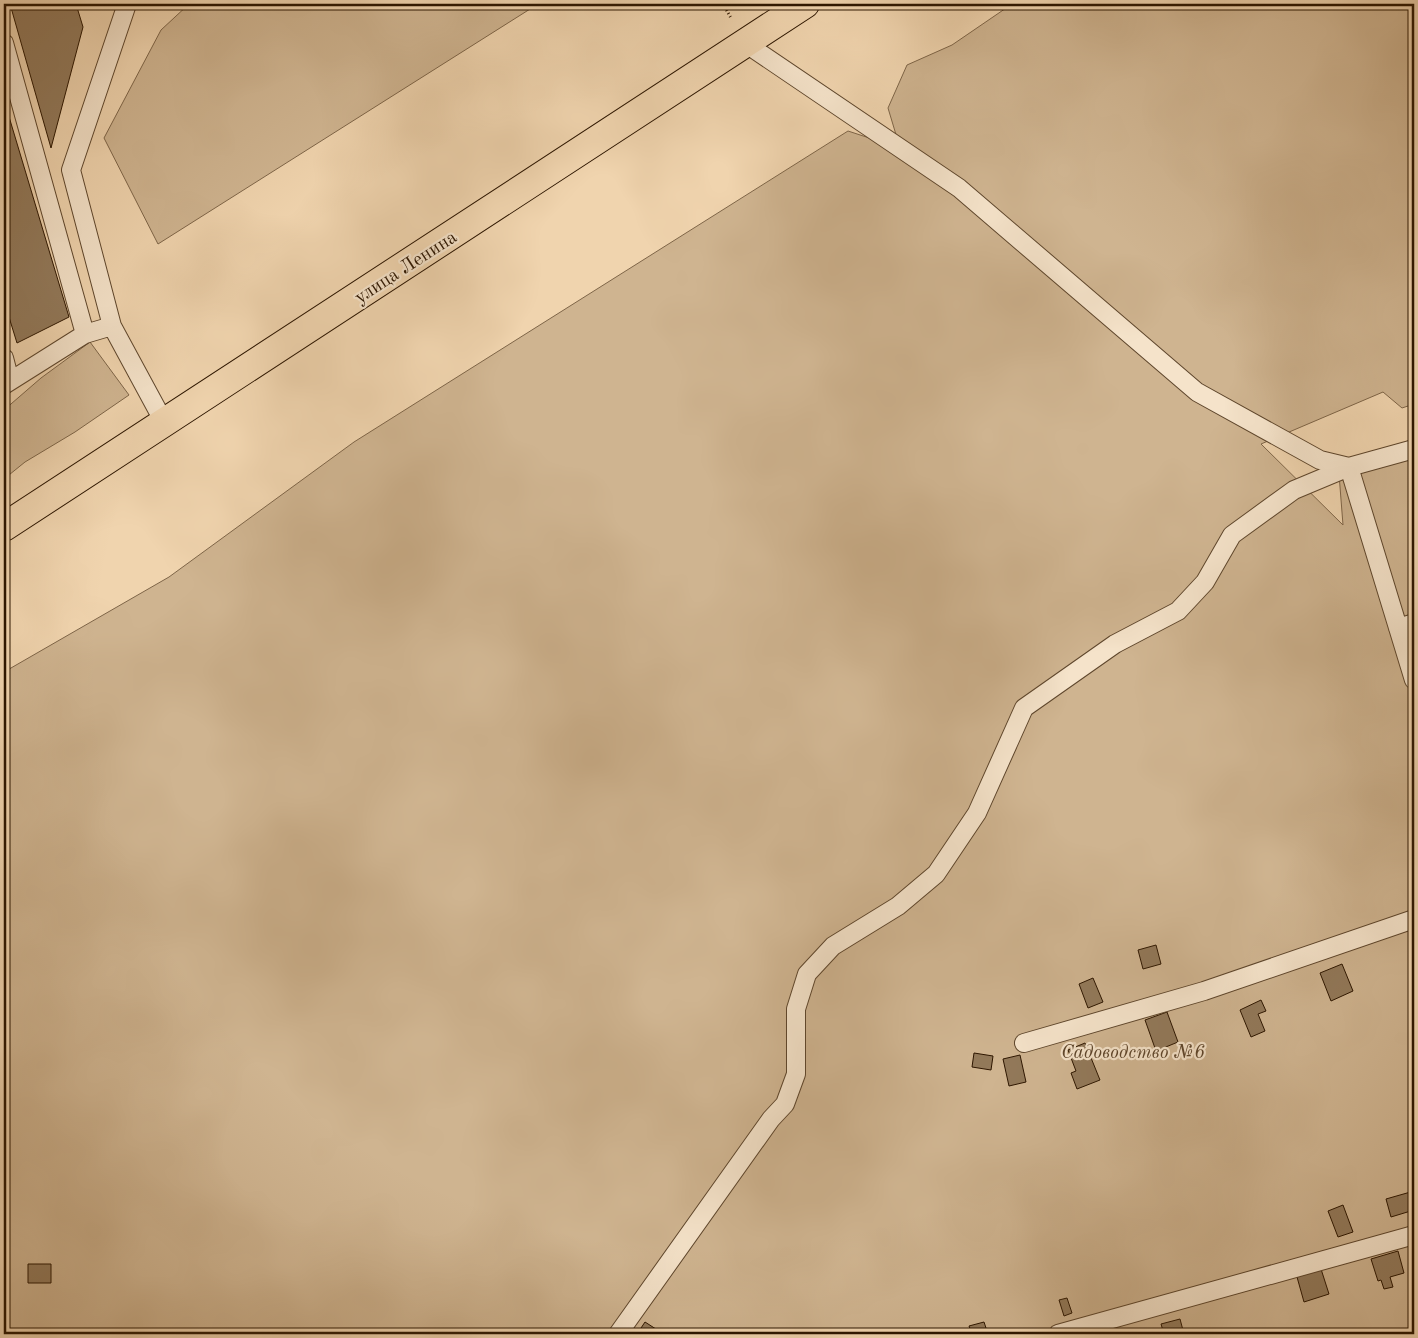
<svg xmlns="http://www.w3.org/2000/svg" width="1418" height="1338" font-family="'Old Standard TT',serif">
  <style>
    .green { fill: #cfb490; stroke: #7e6548 }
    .building { fill: #92795a; stroke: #2d1600 }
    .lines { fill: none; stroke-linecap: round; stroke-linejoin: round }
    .lane-casing { stroke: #5e462c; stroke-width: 20 }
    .primary-casing { stroke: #2d1600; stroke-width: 30 }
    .path { stroke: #2d1600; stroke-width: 3; stroke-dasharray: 1 2.5; stroke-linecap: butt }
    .lane { stroke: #f5e3ca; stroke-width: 18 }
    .primary { stroke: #f0d4ae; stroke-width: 28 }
    .labels { text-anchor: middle; stroke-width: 4.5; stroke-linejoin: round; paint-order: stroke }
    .street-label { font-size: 19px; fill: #2d1600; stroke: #f5e3ca }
    .park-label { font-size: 19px; font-style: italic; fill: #5e452b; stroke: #f5e3ca }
  </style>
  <rect width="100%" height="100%" fill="#f0d4ae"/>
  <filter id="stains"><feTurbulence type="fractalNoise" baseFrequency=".004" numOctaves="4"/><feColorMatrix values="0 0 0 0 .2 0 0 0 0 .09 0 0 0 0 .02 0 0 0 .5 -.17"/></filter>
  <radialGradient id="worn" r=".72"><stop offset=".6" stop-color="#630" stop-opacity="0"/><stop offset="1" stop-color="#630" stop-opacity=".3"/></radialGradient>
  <path class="green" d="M 189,4 L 538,4 L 158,244 L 104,138 L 161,30 Z
    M 1012,4 L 1414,4 L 1414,404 L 1402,408 L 1383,392 L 1261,444 L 1343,525 L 1339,474 L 1414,454 L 1414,1334 L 4,1334 L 4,672 L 169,577 L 354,442 L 848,131 L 900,148 L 888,108 L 907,65 L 952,45 Z
    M 90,342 L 129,395 L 75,432 L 25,462 L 4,479 L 4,410 L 41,378 Z"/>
  <path class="building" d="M 10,4 L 76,4 L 83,27 L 51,148 Z
    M 4,100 L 69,317 L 17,343 L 4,301 Z
    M 1156,945 L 1161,964 L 1143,969 L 1138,950 Z
    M 1342,964 L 1353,991 L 1331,1001 L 1320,973 Z
    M 1093,978 L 1103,1002 L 1088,1008 L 1079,984 Z
    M 1261,1000 L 1266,1011 L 1258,1014 L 1265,1031 L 1251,1037 L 1240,1010 Z
    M 1167,1012 L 1178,1042 L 1156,1051 L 1145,1020 Z
    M 1085,1043 L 1100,1080 L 1077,1089 L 1071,1073 L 1076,1071 L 1068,1050 Z
    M 974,1053 L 993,1056 L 991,1070 L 972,1067 Z
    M 1020,1055 L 1026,1082 L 1009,1086 L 1003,1059 Z
    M 1414,1191 L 1414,1210 L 1391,1217 L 1386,1199 Z
    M 1343,1205 L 1353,1232 L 1338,1237 L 1328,1211 Z
    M 1398,1251 L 1404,1273 L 1390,1277 L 1393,1287 L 1384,1289 L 1381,1280 L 1378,1281 L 1371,1259 Z
    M 28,1264 L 51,1264 L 51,1283 L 28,1283 Z
    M 1321,1269 L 1329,1294 L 1304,1302 L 1297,1277 Z
    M 1067,1298 L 1072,1313 L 1064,1316 L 1059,1300 Z
    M 1180,1319 L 1184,1334 L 1164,1334 L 1161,1324 Z
    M 645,1322 L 659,1331 L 657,1334 L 637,1334 Z
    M 984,1322 L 988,1334 L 972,1334 L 969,1326 Z"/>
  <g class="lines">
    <defs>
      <path id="lane" d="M 4,43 L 85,334
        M 745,43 L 959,188 L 1197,392 L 1320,460 L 1349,467 L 1414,680
        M 112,326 L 71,170 L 127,4
        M 4,358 L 10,381
        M 4,385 L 85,334 L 112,326 L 165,424
        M 1398,628 L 1414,623
        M 1024,1043 L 1204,991 L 1414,919
        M 618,1334 L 771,1119 L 785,1104 L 796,1074 L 796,1009 L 807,974 L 833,946 L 898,906 L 936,874 L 977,813 L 1024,708 L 1115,644 L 1178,611 L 1205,582 L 1232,535 L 1294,490 L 1349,467 L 1414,449
        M 1058,1334 L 1414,1235"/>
      <path id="primary" d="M 4,527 L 805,4"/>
    </defs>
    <use href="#lane" class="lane-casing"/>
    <use href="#primary" class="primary-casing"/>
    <path class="path" d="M 723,4 L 731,18"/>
    <use href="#lane" class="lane"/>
    <use href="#primary" class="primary"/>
  </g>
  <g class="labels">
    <g class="street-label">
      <text transform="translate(405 266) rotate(-33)" y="7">улица Ленина</text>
    </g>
    <g class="park-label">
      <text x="1133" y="1058">Садоводство №6</text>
    </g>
  </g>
  <rect width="1418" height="1338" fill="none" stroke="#f0d4ae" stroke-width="20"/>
  <rect x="5" y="5" width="1408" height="1328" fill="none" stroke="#2d1600" stroke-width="2.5"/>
  <rect x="10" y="10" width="1398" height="1318" fill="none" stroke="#2d1600"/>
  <rect width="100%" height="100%" filter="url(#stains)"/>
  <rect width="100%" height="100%" fill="url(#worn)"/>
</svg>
